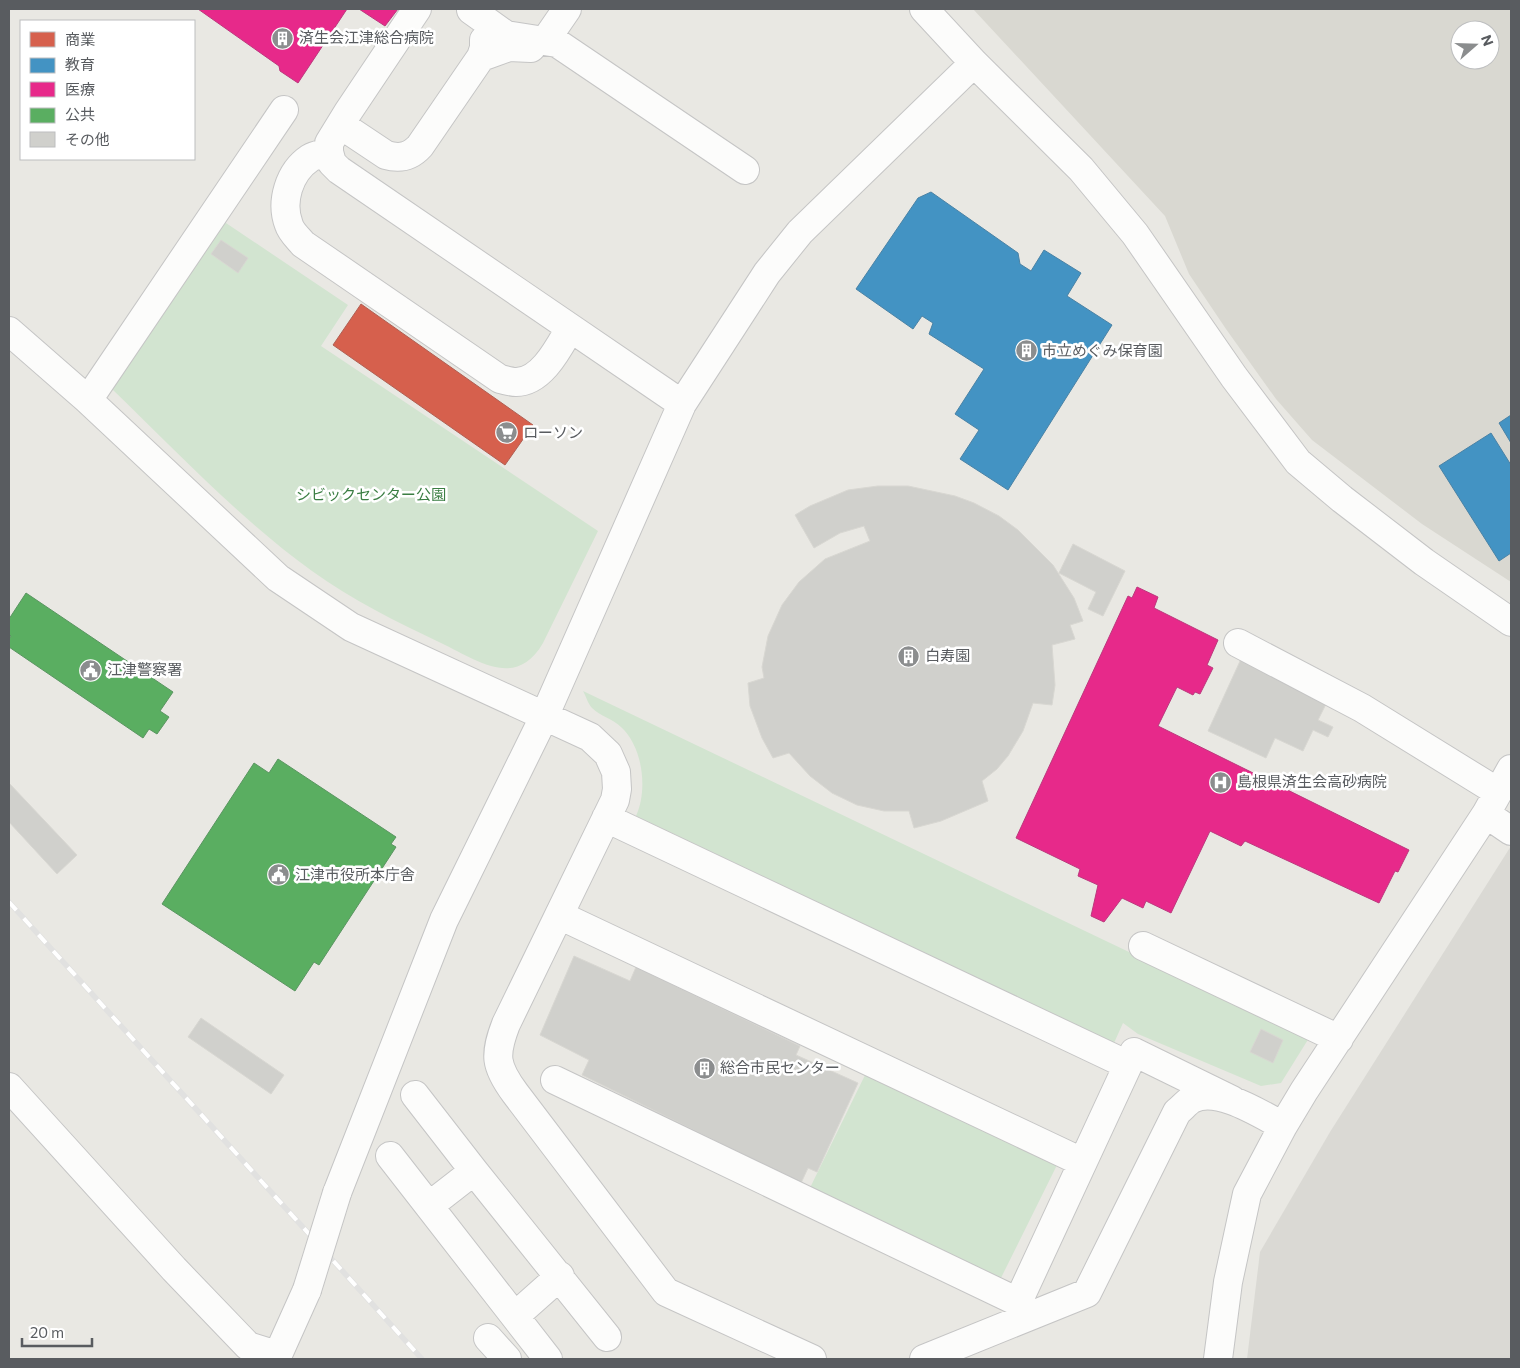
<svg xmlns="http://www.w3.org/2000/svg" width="1520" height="1368" font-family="Commissioner,'Noto Sans JP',sans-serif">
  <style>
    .industrial { fill: #dad9d4 }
    .education { fill: #d9d8d1; fill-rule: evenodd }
    .green { fill: #d2e4d0 }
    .shops { fill: #d6604d; stroke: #b05f53 }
    .schools { fill: #4393c3; stroke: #4a82a5 }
    .health { fill: #e7298a; stroke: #bc387d }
    .public { fill: #5aae61; stroke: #5a9561 }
    .building { fill: #d0d0cc; stroke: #d8d7d2 }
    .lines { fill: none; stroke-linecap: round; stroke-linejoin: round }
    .minor-casing { stroke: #c5c5c5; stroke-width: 30 }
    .minor { stroke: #fcfcfb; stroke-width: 28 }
    .rail-casing { stroke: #e1e1e0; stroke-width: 5.5 }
    .rail { stroke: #fff; stroke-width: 4; stroke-dasharray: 11; stroke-linecap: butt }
    .minor-bridge-casing { stroke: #c5c5c5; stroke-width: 30; stroke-linecap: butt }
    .minor-bridge { stroke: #fcfcfb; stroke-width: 28 }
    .labels { text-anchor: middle; stroke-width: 5; stroke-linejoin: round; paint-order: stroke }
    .poi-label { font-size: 15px; fill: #595c60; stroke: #fff; text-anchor: start }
    .park-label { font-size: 15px; fill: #3b7e43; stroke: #fff }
  </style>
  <rect width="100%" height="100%" fill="#e9e8e3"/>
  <path class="industrial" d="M 1511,846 L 1511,1359 L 1247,1359 L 1260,1252 L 1330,1132 Z"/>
  <path class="education" d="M 973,9 L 1511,9 L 1511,582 L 1422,524 L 1312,440 L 1276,399 L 1226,329 L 1189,274 L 1165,216 ZM 1460,30 L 1490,30 L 1490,60 L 1460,60 Z"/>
  <path class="green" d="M 223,221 L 348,305 L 321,346 L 598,531 L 543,643 C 516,690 477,660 441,643 C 397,622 352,600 312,571 C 240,519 176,451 112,389 Z
    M 583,691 L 1309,1038 L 1281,1083 L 1261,1086 L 1138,1034 L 1123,1023 L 1114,1043 L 636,816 C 648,790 643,747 621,727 C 613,719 600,716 592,708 C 588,704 586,696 583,691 Z
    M 867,1071 L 1057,1165 L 996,1288 L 807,1194 Z"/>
  <path class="shops" d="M 361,304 L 533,425 L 505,465 L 333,345 Z"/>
  <path class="schools" d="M 931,192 L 1018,253 L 1020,264 L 1031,271 L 1044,250 L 1081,273 L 1067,296 L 1112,325 L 1008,490 L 960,459 L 979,430 L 955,414 L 984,369 L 929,334 L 933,323 L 922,316 L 913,329 L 856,289 L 918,198 Z
    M 1511,415 L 1511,443 L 1499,423 Z
    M 1491,433 L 1511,465 L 1511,553 L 1499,561 L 1439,466 Z"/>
  <path class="health" d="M 198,9 L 347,9 L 298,83 L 280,71 L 279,66 Z
    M 359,9 L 398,9 L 385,26 Z
    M 1137,587 L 1158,597 L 1154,608 L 1218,640 L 1207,665 L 1213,668 L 1200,694 L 1195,692 L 1193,695 L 1177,687 L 1158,726 L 1409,850 L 1398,872 L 1395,871 L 1379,903 L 1245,841 L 1241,846 L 1210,831 L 1171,913 L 1146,901 L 1143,908 L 1122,898 L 1104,922 L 1091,916 L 1098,885 L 1078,876 L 1080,869 L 1016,838 L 1128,596 L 1132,598 Z"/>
  <path class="public" d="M 26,593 L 173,692 L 160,711 L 169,717 L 157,734 L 149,729 L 143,738 L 9,647 L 9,639 L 11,636 L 9,634 L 9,619 Z
    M 278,759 L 396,837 L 391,844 L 396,847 L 319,965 L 314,962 L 295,991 L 162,904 L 254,763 L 269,773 Z"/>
  <path class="building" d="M 221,240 L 248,258 L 238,273 L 211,254 Z
    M 878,486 L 908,486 L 955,496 L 974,503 L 999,516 L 1018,530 L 1053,565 L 1074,598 L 1083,621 L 1070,625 L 1075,639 L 1052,645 L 1055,685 L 1052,705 L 1033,703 L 1023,731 L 1008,756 L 997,769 L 982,781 L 988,801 L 941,821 L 914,828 L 909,811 L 884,811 L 857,805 L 832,793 L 810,776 L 789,753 L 773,758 L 762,738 L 750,706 L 748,683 L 764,678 L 762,667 L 768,636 L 782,605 L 799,582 L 825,559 L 870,541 L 864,526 L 840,533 L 814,548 L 795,515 L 810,506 L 848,490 Z
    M 1073,544 L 1125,571 L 1103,616 L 1088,609 L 1096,592 L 1059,573 Z
    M 1241,659 L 1328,700 L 1318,720 L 1333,727 L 1328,737 L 1313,730 L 1303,751 L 1275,738 L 1266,758 L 1208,731 Z
    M 9,783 L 77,855 L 57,874 L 9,822 Z
    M 574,956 L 630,981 L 636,967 L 800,1046 L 796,1055 L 858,1083 L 817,1172 L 808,1168 L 801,1183 L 582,1075 L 589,1060 L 540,1035 Z
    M 201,1018 L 284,1075 L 271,1094 L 188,1037 Z
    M 1261,1029 L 1283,1040 L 1273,1063 L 1250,1052 Z"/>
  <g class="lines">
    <defs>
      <path id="minor" d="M 417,9 L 348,112 L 329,143 L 329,152 L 332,163 L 339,170 L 682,404
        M 924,9 L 974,63 L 1081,169 L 1135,234 L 1234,377 L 1298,462 L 1342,499 L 1424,562 L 1511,622
        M 471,10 L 506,35 L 557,43 L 745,170
        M 545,41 L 567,9
        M 481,57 L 509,47 L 531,48
        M 341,125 L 386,155 C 400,159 410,157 420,146 L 481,57 L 484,48 L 484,40
        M 329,152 C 323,154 315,155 310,158 C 289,172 280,202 289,225 C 291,232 299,239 303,244 L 500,379 C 505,380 511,382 516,382 C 542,382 559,347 570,328
        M 9,331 L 88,400 L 278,578 L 351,627 L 590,737 L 608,754 L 616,772 L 617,789 L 615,800 L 506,1024 C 494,1055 495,1066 515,1093 L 666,1292 L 812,1359
        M 88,400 L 284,110
        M 1238,643 L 1362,708 L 1498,792
        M 1486,814 L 1511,831
        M 606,818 L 1128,1065
        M 559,915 L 1082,1162
        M 1143,946 L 1339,1039
        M 555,1080 L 1018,1302 L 1134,1052 L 1232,1100
        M 9,1087 L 174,1269 L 248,1346 L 277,1355
        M 415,1095 L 474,1171 L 607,1337
        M 390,1156 L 548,1359
        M 337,1193 L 444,920 L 544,717 L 682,404 L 767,273 L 800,232 L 974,63
        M 429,1206 L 474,1171
        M 515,1316 L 560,1276
        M 488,1338 L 507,1359
        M 276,1359 L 307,1290
        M 924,1359 L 1087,1293 L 1177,1112 C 1182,1108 1187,1102 1192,1099 C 1218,1086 1260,1114 1283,1126
        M 1218,1359 L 1228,1282 L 1247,1194 L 1283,1126 L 1304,1091 L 1486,814 L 1511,769"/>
    </defs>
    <use href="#minor" class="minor-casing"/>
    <use href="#minor" class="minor"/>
    <defs>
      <path id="rail" d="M 9,902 L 422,1359"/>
    </defs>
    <use href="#rail" class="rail-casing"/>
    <use href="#rail" class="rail"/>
    <defs>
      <path id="minor-bridge" d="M 307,1290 L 337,1193"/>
    </defs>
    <use href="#minor-bridge" class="minor-bridge-casing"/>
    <use href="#minor-bridge" class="minor-bridge"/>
  </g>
  <defs>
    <symbol id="building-disc" viewBox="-11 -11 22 22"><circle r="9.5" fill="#8b8d8e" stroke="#fff"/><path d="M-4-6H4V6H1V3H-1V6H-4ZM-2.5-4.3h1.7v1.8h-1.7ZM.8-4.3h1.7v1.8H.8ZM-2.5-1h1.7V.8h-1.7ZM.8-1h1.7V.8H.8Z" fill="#fff"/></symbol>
    <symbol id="supermarket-disc" viewBox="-11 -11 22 22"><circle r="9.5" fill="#8b8d8e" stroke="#fff"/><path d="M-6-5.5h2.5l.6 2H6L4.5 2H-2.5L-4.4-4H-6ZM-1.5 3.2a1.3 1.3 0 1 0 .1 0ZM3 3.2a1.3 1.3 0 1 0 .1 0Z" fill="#fff"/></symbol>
    <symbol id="civic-disc" viewBox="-11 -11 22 22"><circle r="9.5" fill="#8b8d8e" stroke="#fff"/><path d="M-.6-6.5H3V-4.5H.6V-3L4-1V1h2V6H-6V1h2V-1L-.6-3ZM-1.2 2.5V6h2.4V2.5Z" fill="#fff"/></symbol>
    <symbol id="hospital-disc" viewBox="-11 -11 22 22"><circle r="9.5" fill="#8b8d8e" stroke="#fff"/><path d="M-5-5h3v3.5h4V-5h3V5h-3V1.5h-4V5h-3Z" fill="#fff"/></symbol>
  </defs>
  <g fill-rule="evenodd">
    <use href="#building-disc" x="270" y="26" width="25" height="25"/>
    <use href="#building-disc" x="1014" y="338" width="25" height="25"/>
    <use href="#supermarket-disc" x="494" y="420" width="25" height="25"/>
    <use href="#building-disc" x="896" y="644" width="25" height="25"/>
    <use href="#civic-disc" x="78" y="658" width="25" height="25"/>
    <use href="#hospital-disc" x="1208" y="770" width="25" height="25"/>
    <use href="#civic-disc" x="266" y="862" width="25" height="25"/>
    <use href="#building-disc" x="692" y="1056" width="25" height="25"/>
  </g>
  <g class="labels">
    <g class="poi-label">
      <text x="299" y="43">済生会江津総合病院</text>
      <text x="1042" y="356">市立めぐみ保育園</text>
      <text x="523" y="438">ローソン</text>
      <text x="925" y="661">白寿園</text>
      <text x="107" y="675">江津警察署</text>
      <text x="1237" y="787">島根県済生会高砂病院</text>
      <text x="295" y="880">江津市役所本庁舎</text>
      <text x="720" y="1073">総合市民センター</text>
    </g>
    <g class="park-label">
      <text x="371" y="500">シビックセンター公園</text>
    </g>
  </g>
  <rect width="1520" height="1368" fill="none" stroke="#595c60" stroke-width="20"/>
  <rect x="20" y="20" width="175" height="140" fill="#ffffff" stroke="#bdbebf"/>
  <rect x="30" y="32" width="25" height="15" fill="#d6604d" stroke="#bdbebf"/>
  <text x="65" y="45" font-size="15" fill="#595c60">商業</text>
  <rect x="30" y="58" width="25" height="15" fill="#4393c3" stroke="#bdbebf"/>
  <text x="65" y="70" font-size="15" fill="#595c60">教育</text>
  <rect x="30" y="82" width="25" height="15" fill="#e7298a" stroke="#bdbebf"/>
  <text x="65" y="95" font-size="15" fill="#595c60">医療</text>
  <rect x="30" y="108" width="25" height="15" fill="#5aae61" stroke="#bdbebf"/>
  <text x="65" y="120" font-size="15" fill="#595c60">公共</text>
  <rect x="30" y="132" width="25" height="15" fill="#d0d0cc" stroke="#bdbebf"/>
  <text x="65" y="145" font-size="15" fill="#595c60">その他</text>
  <g transform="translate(1475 45) rotate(70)"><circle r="24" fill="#ffffff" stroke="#bdbebf"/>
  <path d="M0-4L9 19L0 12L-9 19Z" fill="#8b8d8e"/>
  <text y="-8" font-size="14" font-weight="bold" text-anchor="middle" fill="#595c60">N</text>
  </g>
  <path d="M22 1338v8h70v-8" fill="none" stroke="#595c60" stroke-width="2.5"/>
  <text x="30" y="1338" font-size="15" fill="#595c60" stroke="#ffffff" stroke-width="4" paint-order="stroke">20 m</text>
</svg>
